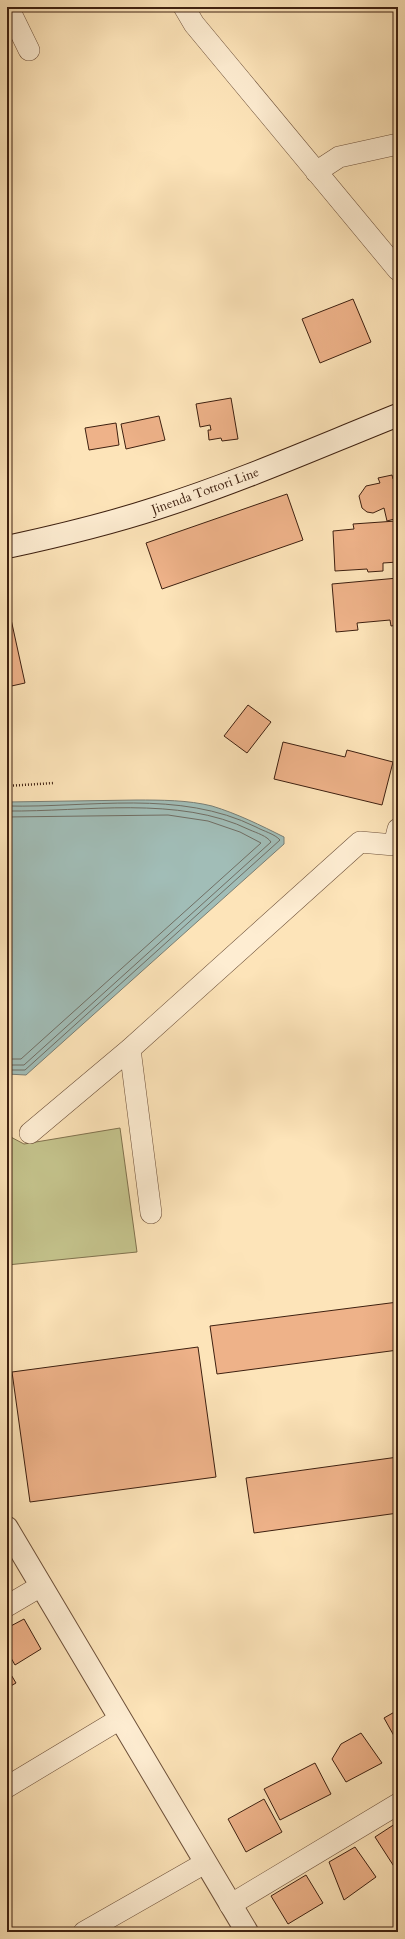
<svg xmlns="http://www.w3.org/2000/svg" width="405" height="1939" font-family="Cardo,serif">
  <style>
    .green { fill: #c4c38c; stroke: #81724e }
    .water { fill: #a1bdb7; stroke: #797e74 }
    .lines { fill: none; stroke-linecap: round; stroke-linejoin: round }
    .shore { stroke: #706e64; stroke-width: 1 }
    .building { fill: #eeb289; stroke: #3e2010 }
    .minor-casing { stroke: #6e513a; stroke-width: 22 }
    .tertiary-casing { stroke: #6e513a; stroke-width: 24 }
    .secondary-casing { stroke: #3e2010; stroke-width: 24 }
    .path { stroke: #3e2010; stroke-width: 2.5; stroke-dasharray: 1 2; stroke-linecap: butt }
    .minor { stroke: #feedd2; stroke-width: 21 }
    .tertiary { stroke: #feedd2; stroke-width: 22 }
    .secondary { stroke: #feedd2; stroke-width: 22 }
    .labels { text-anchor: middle; stroke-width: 3.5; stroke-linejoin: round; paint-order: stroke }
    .street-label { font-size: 13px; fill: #3e2010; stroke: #feedd2 }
  </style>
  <rect width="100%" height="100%" fill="#fde4b9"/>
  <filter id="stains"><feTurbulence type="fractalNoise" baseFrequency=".005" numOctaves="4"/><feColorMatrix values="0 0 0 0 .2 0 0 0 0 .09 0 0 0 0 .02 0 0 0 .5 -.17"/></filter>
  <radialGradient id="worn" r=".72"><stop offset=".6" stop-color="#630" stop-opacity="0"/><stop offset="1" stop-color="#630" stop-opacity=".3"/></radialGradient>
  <path class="green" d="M 120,1128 L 137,1252 L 7,1265 L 7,1135 L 24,1144 Z"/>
  <path class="water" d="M 136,800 C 161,800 188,800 212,806 C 238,814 260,825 284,837 L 284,844 L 26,1075 L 7,1074 L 7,802 Z"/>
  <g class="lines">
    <path class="shore" d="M 7,806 C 90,808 179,789 256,827 C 263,831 275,834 280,840 L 25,1070 L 7,1070
      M 7,811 C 84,812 179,795 250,830 C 257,833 267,836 271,842 L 24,1065 L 7,1065
      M 7,817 L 168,815 L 208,821 L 240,832 L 261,843 L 21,1059 L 7,1059"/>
  </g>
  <path class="building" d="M 353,299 L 371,342 L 320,363 L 302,319 Z
    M 231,398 L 238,439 L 222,441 L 221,438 L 209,440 L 208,430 L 211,430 L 210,425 L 200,427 L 196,404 Z
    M 159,416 L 165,440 L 126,449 L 121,424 Z
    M 116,423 L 119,445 L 89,450 L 85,428 Z
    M 392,475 L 393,479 L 398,478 L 398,518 L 387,521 L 384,508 L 373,513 L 367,512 L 362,508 L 359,496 L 366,486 L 380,483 L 378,478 Z
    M 287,494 L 303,540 L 162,589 L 146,543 Z
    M 396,521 L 398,562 L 383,563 L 383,571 L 368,572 L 367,569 L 335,571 L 333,531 L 354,529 L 353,524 Z
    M 398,578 L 398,625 L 391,626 L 390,620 L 357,623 L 358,630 L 336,632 L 332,584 Z
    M 7,601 L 25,683 L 7,687 Z
    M 248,705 L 271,722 L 247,753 L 224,736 Z
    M 283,742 L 345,757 L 347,750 L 393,762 L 382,805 L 274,779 Z
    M 398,1302 L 398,1350 L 217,1374 L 210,1326 Z
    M 198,1347 L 216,1477 L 30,1502 L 12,1372 Z
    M 398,1457 L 398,1513 L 254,1533 L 246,1478 Z
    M 24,1619 L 41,1649 L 15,1665 L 7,1651 L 7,1628 Z
    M 7,1668 L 16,1683 L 7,1688 Z
    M 398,1710 L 398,1743 L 384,1718 Z
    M 361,1733 L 382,1763 L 346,1782 L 332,1759 L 341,1744 Z
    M 315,1763 L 331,1794 L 280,1820 L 264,1789 Z
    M 264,1799 L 282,1832 L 246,1852 L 228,1819 Z
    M 398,1822 L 398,1866 L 395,1868 L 375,1837 Z
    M 355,1847 L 376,1877 L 344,1900 L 329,1862 Z
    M 306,1875 L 323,1903 L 288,1924 L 271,1896 Z"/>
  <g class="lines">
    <defs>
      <path id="minor" d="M 8,7 L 29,50
        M 184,7 L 194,24 L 398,270
        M 316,172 L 339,157 L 398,144
        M 130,1049 L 151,1213
        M 30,1133 L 130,1049 L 360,842 L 394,845 L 398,829
        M 7,1606 L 41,1586
        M 7,1787 L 120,1719
        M 230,1905 L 398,1804
        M 84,1932 L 205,1863"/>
      <path id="tertiary" d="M 7,1528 L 247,1932"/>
      <path id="secondary" d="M 7,547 C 58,536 108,524 157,508 C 239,482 318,447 398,415"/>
    </defs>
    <use href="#minor" class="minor-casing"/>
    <use href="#tertiary" class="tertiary-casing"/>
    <use href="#secondary" class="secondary-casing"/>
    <path class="path" d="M 7,786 L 54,783"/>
    <use href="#minor" class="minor"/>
    <use href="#tertiary" class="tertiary"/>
    <use href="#secondary" class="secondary"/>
  </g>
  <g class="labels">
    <g class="street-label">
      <text transform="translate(205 490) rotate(-20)" y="5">Jinenda Tottori Line</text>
    </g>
  </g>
  <rect width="405" height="1939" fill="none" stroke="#fde4b9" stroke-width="24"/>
  <rect x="8" y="8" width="389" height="1923" fill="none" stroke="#3e2010" stroke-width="2"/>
  <rect x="12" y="12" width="381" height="1915" fill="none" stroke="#3e2010"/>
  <rect width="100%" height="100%" filter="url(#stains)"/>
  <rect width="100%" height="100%" fill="url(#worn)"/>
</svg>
